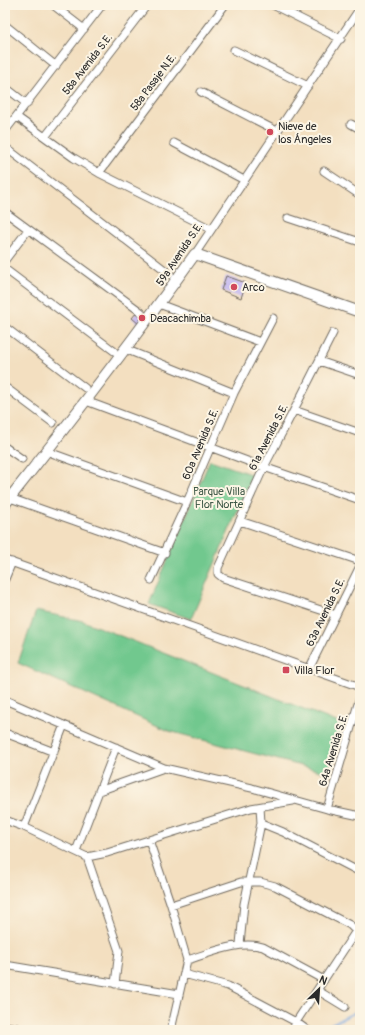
<svg xmlns="http://www.w3.org/2000/svg" width="365" height="1035" font-family="Pangolin,sans-serif">
  <style>
    .green { fill: #71c88e; stroke: #4e7a5c }
    .lines { fill: none; stroke-linecap: round; stroke-linejoin: round }
    .stream { stroke: #73a4de; stroke-width: 2.5 }
    .building { fill: #bdb1f1 }
    .street-casing { stroke: #716a5f; stroke-width: 9 }
    .secondary-casing { stroke: #716a5f; stroke-width: 12 }
    .street { stroke: #fff; stroke-width: 7 }
    .secondary { stroke: #fff; stroke-width: 10 }
    .poi-dot { fill: #d1495b; stroke: #fcf5e5; stroke-width: 1.5 }
    .labels { text-anchor: middle; stroke-width: 4; stroke-linejoin: round; paint-order: stroke }
    .street-label { font-size: 11px; fill: #2b2b2b; stroke: #fcf5e5 }
    .poi-label { font-size: 11px; fill: #2b2b2b; stroke: #fcf5e5; text-anchor: start }
    .park-label { font-size: 11px; fill: #405a49; stroke: #fcf5e5 }
  </style>
  <rect width="100%" height="100%" fill="#fcf5e5"/>
  <filter id="ink" filterUnits="userSpaceOnUse"><feTurbulence type="fractalNoise" baseFrequency=".025" numOctaves="2"/><feDisplacementMap in="SourceGraphic" scale="8" xChannelSelector="R" yChannelSelector="G"/><feConvolveMatrix kernelMatrix="1 2 1 2 8 2 1 2 1" color-interpolation-filters="sRGB"/></filter>
  <filter id="wash" filterUnits="userSpaceOnUse"><feTurbulence type="fractalNoise" baseFrequency=".012" numOctaves="4" result="noise"/><feDisplacementMap in="SourceGraphic" scale="16" xChannelSelector="R" yChannelSelector="G"/><feGaussianBlur stdDeviation="0.9" result="paint"/><feColorMatrix in="noise" values="0 0 0 0 0 0 0 0 0 0 0 0 0 0 0 0 0 1.4 0 .05"/><feComposite in="paint" operator="in"/></filter>
  <g filter="url(#wash)">
    <rect width="100%" height="100%" fill="#f3dfc0"/>
    <path class="green" d="M 210,460 L 253,475 L 191,619 L 149,604 Z
      M 36,611 L 83,621 L 344,725 L 328,773 L 169,731 L 18,663 Z"/>
    <g class="lines">
      <path class="stream" d="M 319,1030 L 360,1010"/>
    </g>
    <g id="blocks">
      <path class="building" d="M 226,276 L 246,283 L 241,298 L 221,290 Z
        M 137,312 L 145,318 L 139,324 L 132,318 Z"/>
    </g>
  </g>
  <g filter="url(#ink)">
    <use href="#blocks" fill-opacity="0" stroke="#716a5f" stroke-width="1"/>
    <g class="lines">
      <defs>
        <path id="street" d="M 53,5 L 84,29
          M 273,5 L 341,39
          M 5,25 L 56,66
          M 234,50 L 308,86
          M 5,87 L 27,104
          M 201,92 L 277,131
          M 17,117 L 74,158 L 99,173 L 211,229
          M 351,124 L 360,129
          M 5,131 L 102,5
          M 45,137 L 147,5
          M 174,143 L 244,180
          M 5,147 L 170,274
          M 324,171 L 360,195
          M 99,173 L 225,5
          M 5,212 L 141,312
          M 288,218 L 360,242
          M 195,254 L 360,8
          M 5,260 L 28,230
          M 5,269 L 114,351
          M 159,304 L 260,342
          M 5,327 L 85,388
          M 333,333 L 294,410 L 264,467 L 218,568 L 218,574 L 223,578 L 336,615
          M 125,349 L 234,393
          M 319,361 L 360,375
          M 5,387 L 53,423
          M 86,401 L 258,465 L 360,500
          M 294,410 L 360,433
          M 5,447 L 22,459
          M 46,451 L 187,502
          M 10,498 L 165,553
          M 240,521 L 360,561
          M 5,560 L 360,687
          M 5,579 L 12,562
          M 151,580 L 187,502 L 234,393 L 273,318
          M 309,669 L 360,566
          M 5,700 L 164,768 L 252,788 L 327,809 L 360,816
          M 5,733 L 54,752
          M 99,791 L 164,768
          M 327,809 L 360,697
          M 5,820 L 24,827 L 87,857
          M 261,823 L 283,832 L 360,872
          M 24,827 L 64,725
          M 149,840 L 171,905 L 187,960 L 171,1030
          M 76,851 L 116,747
          M 87,857 L 107,853 L 251,808 L 293,801
          M 87,857 L 119,951 L 115,984
          M 171,905 L 241,882 L 260,882 L 275,886 L 350,925 L 356,931
          M 240,944 L 244,904 L 261,823 L 260,807
          M 187,960 C 211,953 238,940 263,947 L 324,980
          M 5,965 L 179,994
          M 184,974 L 228,986 L 296,1022 L 307,1030
          M 317,990 L 345,1007
          M 5,1026 L 28,1030
          M 293,1030 L 296,1022 L 360,925"/>
        <path id="secondary" d="M 5,504 C 70,422 134,339 195,254 L 360,312"/>
      </defs>
      <use href="#street" class="street-casing"/>
      <use href="#secondary" class="secondary-casing"/>
      <use href="#street" class="street"/>
      <use href="#secondary" class="secondary"/>
    </g>
  </g>
  <g class="poi-dot">
    <circle cx="270" cy="132" r="4"/>
    <circle cx="234" cy="287" r="4"/>
    <circle cx="142" cy="318" r="4"/>
    <rect x="282" y="666" width="8" height="8" rx="2"/>
  </g>
  <g class="labels">
    <g class="street-label">
      <text transform="translate(87 64) rotate(-52)" y="4">58a Avenida S.E.</text>
      <text transform="translate(153 82) rotate(-53)" y="4">58a Pasaje N.E.</text>
      <text transform="translate(179 254) rotate(-56)" y="4">59a Avenida S.E.</text>
      <text transform="translate(268 437) rotate(-63)" y="4">61a Avenida S.E.</text>
      <text transform="translate(200 444) rotate(-67)" y="4">60a Avenida S.E.</text>
      <text transform="translate(325 612) rotate(-64)" y="4">63a Avenida S.E.</text>
      <text transform="translate(333 750) rotate(-73)" y="4">64a Avenida S.E.</text>
    </g>
    <g class="poi-label">
      <text x="278" y="130">Nieve de<tspan x="278" dy="13">los Ángeles</tspan></text>
      <text x="242" y="291">Arco</text>
      <text x="150" y="322">Deacachimba</text>
      <text x="294" y="674">Villa Flor</text>
    </g>
    <g class="park-label">
      <text x="219" y="495">Parque Villa<tspan x="219" dy="13">Flor Norte</tspan></text>
    </g>
  </g>
  <rect width="365" height="1035" fill="none" stroke="#fcf5e5" stroke-width="20"/>
  <g transform="translate(319 989) rotate(25)" stroke="#fcf5e5" stroke-width="3" paint-order="stroke">
  <path d="M0-3L7 15L0 10L-7 15Z" fill="#2b2b2b"/>
  <text y="-6" font-size="11" font-weight="bold" text-anchor="middle" fill="#2b2b2b">N</text>
  </g>
</svg>
